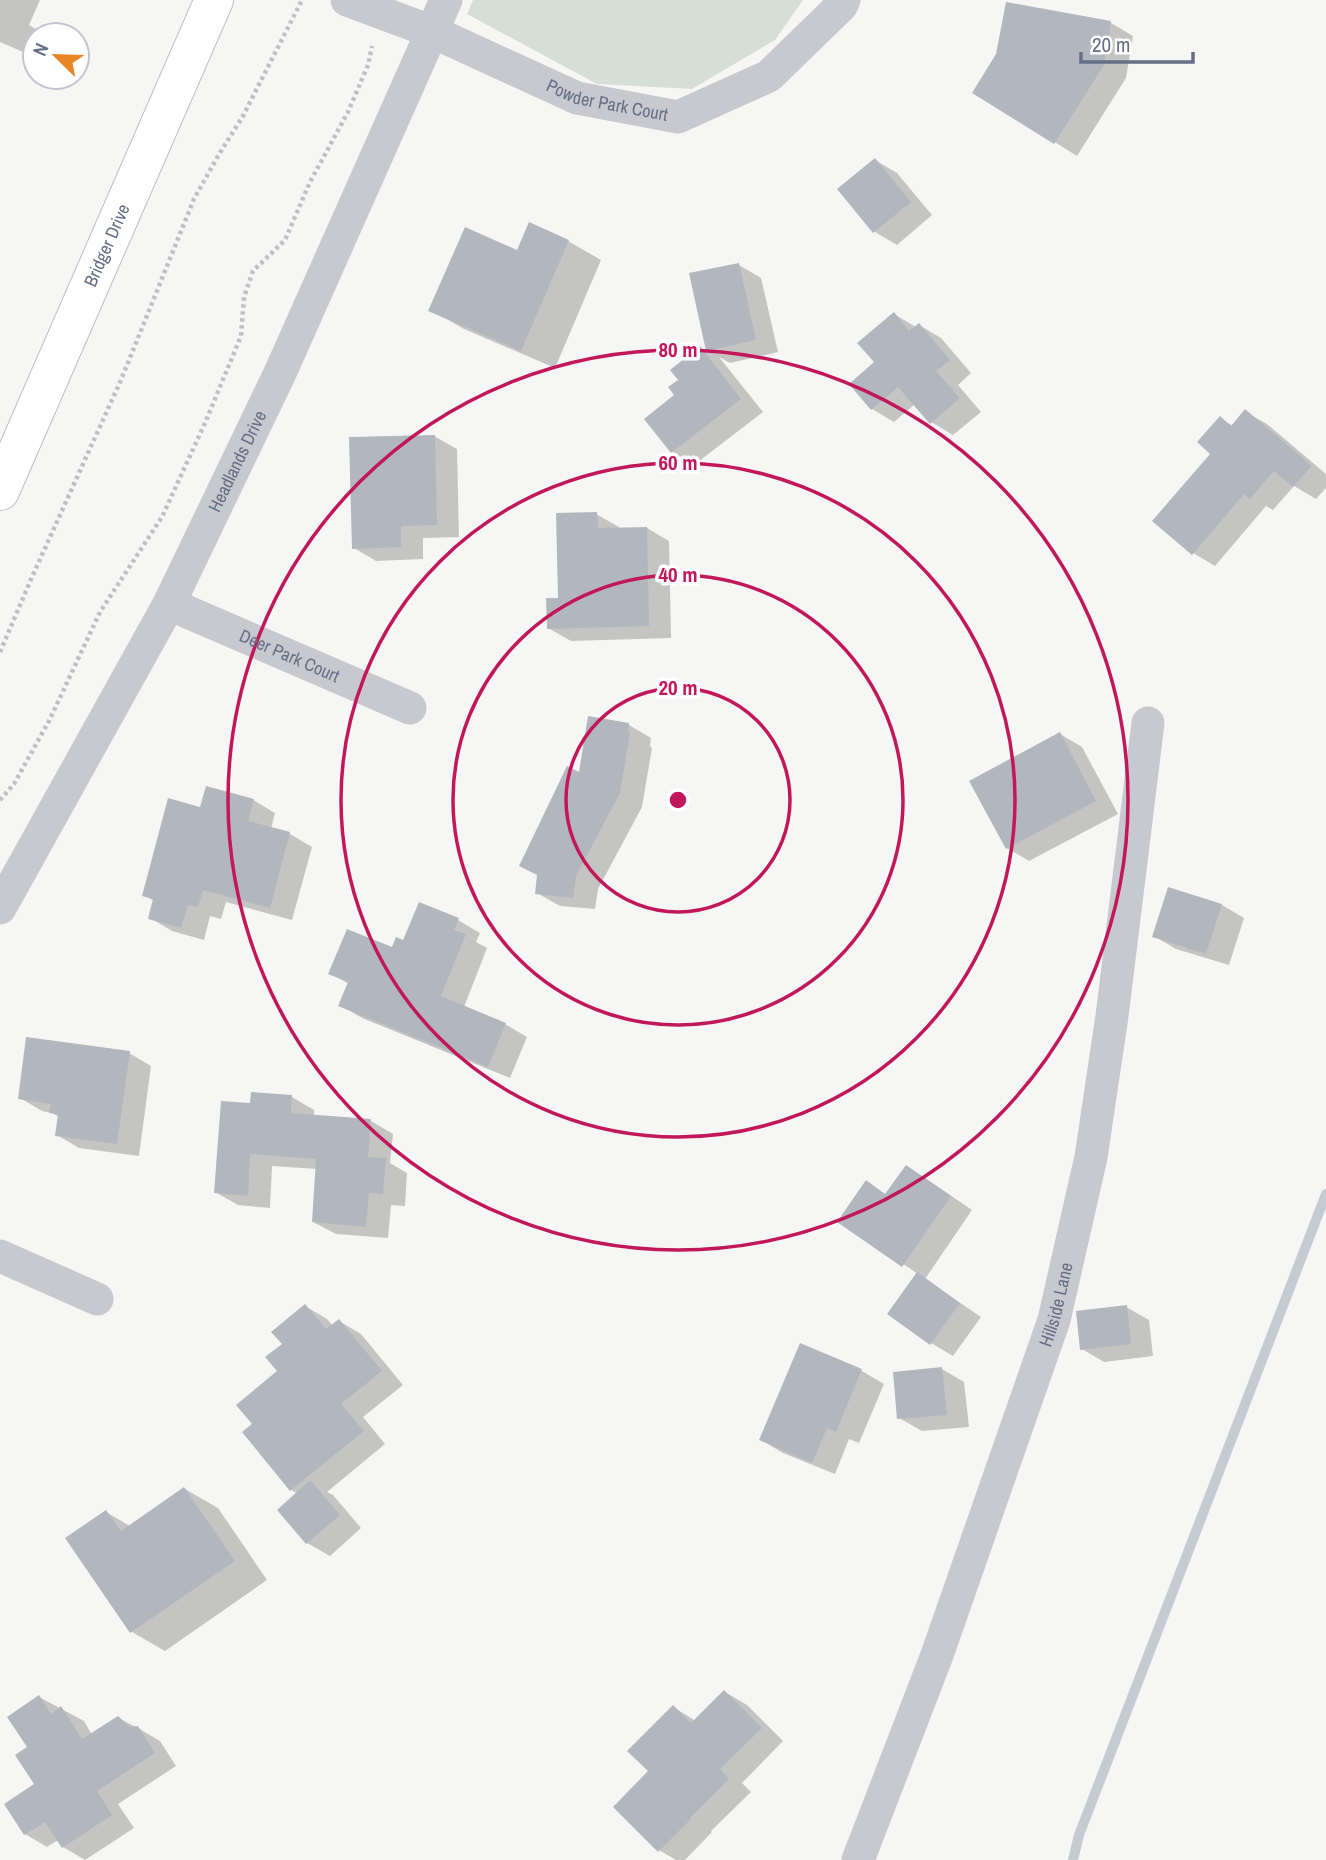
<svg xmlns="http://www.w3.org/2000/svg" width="1326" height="1860" font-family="'Archivo Narrow',sans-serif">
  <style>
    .green { fill: #d6dfd5 }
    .shadow { fill: #0003 }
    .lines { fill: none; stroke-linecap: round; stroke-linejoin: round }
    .stream { stroke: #c5cbd2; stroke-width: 10 }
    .building { fill: #b2b6be }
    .secondary-casing { stroke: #bcbec4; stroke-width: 40 }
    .path { stroke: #bec0c3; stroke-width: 4.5; stroke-dasharray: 3.5 3.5; stroke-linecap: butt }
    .minor { stroke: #c7c9ce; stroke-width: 33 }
    .secondary { stroke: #fff; stroke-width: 38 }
    .ring { fill: none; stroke: #c2185b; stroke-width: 3.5 }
    .labels { text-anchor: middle; stroke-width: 7; stroke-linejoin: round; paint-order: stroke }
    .street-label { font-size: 18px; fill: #656f86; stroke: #fff }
    .centre { fill: #c2185b; stroke: #fff; stroke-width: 3.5 }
    .ring-label { font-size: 21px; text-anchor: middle; font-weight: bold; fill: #c2185b; stroke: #fff; stroke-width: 7; stroke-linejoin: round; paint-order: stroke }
  </style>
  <rect width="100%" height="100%" fill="#f6f7f4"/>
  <path class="green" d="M 473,0 L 803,0 L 775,40 L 692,89 L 597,84 L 467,14 Z"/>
  <path class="shadow" d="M 0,0 L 40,0 L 29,25 L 44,34 L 35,35 L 35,57 L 0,42 Z
    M 1008,4 L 1111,23 L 1133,36 L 1126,78 L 1077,156 L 975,92 L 998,55 Z
    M 875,160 L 897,173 L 932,215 L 897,245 L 875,232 L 840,189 Z
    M 568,241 L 601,260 L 555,368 L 464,329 L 431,310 L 518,252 Z
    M 739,265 L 761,278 L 778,352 L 730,363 L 719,357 L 763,412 L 694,465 L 672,452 L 677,396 L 681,380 L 700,349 L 709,353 L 691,275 Z
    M 894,314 L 916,327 L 919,325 L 941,338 L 971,373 L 958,385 L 981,412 L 953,435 L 931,422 L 915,404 L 894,422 L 872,409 L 877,363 Z
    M 1245,412 L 1267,424 L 1326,474 L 1326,488 L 1316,499 L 1294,486 L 1273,510 L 1266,506 L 1215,566 L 1193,553 L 1220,418 L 1233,426 Z
    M 434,436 L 457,449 L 459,537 L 423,538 L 423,559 L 376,561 L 354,548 Z
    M 596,514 L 619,527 L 619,529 L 647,528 L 669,541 L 671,638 L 571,641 L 548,628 Z
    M 590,718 L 629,725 L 651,738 L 650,746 L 652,748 L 642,807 L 598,889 L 595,909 L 560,906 L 537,893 L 581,774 Z
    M 1060,734 L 1082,747 L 1118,814 L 1029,861 L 1007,848 Z
    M 253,800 L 275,813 L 271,829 L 290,834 L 312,847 L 292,920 L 226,902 L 221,919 L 210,916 L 204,940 L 172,931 L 150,918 L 154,901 L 144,895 L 201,809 Z
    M 420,904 L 458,920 L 480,933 L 476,942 L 487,948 L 464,1007 L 505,1024 L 527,1037 L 510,1078 L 362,1018 L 340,1005 L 349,984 L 330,973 L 394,949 L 404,942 Z
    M 1222,905 L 1244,918 L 1229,965 L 1176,949 L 1154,936 Z
    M 129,1053 L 151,1066 L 139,1156 L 79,1148 L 57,1135 L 59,1117 L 52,1113 L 42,1111 L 20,1098 Z
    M 292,1097 L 314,1110 L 314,1116 L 371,1121 L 393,1134 L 390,1163 L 407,1173 L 405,1206 L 391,1205 L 388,1238 L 336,1234 L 313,1222 L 317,1169 L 272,1166 L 270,1208 L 238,1205 L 215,1192 L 252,1105 Z
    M 906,1167 L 928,1180 L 972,1210 L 925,1279 L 981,1317 L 953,1356 L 931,1343 L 918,1274 L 840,1222 L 866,1183 L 887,1195 Z
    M 305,1306 L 327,1319 L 333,1326 L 339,1321 L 361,1334 L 403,1385 L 363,1417 L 385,1444 L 327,1492 L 333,1495 L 361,1528 L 330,1556 L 307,1543 L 298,1494 L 291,1490 L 254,1424 L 279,1372 L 284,1345 Z
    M 1126,1307 L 1149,1320 L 1153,1356 L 1104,1362 L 1082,1349 Z
    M 800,1345 L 862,1371 L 884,1384 L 859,1443 L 849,1439 L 835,1474 L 783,1453 L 761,1440 Z
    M 942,1369 L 964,1382 L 969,1427 L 922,1431 L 899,1418 Z
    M 185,1489 L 218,1508 L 267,1580 L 165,1651 L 132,1632 L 67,1539 L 106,1512 L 130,1526 Z
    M 725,1692 L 747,1705 L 783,1741 L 742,1783 L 751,1792 L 711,1831 L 712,1832 L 685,1860 L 676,1860 L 659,1850 L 673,1707 L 696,1721 Z
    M 39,1697 L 84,1721 L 92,1735 L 118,1718 L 138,1728 L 160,1741 L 176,1766 L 118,1804 L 134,1828 L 85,1860 L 63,1847 L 58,1840 L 47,1847 L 25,1834 L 37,1785 L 29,1748 Z"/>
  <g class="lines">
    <path class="stream" d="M 1073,1860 L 1079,1835 L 1326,1194"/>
  </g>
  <path class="building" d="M 1006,2 L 1111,21 L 1104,65 L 1054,144 L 972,93 L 996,54 Z
    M 875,158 L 911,202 L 873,233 L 837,189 Z
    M 529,222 L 569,240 L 521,351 L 428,311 L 465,227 L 517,250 Z
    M 739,263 L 756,340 L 706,351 L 689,273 Z
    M 894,312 L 909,331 L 919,323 L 950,360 L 936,371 L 960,398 L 930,424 L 898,387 L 871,410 L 849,384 L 874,362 L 857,343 Z
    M 700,346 L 741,399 L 671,453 L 644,419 L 674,395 L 668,387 L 678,380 L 670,370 Z
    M 1245,409 L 1312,466 L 1293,487 L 1274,471 L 1250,499 L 1244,494 L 1192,555 L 1152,521 L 1210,454 L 1197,442 L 1220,416 L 1231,426 Z
    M 435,435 L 437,525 L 401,526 L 401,547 L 352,549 L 349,437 Z
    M 597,512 L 598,528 L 647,527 L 649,626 L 547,629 L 546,598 L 558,598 L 556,513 Z
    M 588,716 L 629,723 L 628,733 L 630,733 L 620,793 L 576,876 L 573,898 L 535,894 L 537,875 L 519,866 L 567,766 L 579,772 Z
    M 1060,732 L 1096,801 L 1006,849 L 969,781 Z
    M 206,786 L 254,799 L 248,821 L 290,832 L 270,908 L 203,890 L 198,907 L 188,905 L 181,928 L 148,919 L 153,899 L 142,896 L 168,798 L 200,807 Z
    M 1168,887 L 1222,904 L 1206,954 L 1152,937 Z
    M 419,902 L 459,918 L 454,930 L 466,934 L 441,996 L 506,1023 L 488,1067 L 338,1006 L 348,982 L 328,974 L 347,929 L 392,947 L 396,937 L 403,940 Z
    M 26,1037 L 130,1051 L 117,1144 L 55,1136 L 58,1114 L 49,1113 L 51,1104 L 18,1099 Z
    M 251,1092 L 292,1095 L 291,1113 L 371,1119 L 368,1157 L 386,1158 L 383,1194 L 369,1193 L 366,1227 L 312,1222 L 316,1159 L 250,1154 L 248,1196 L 214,1193 L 221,1101 L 250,1103 Z
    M 906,1165 L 951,1196 L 902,1267 L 837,1222 L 866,1180 L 885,1194 Z
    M 917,1272 L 960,1303 L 930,1345 L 887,1314 Z
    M 305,1304 L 326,1329 L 339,1319 L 382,1371 L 341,1404 L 364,1431 L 290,1491 L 242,1432 L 252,1424 L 236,1405 L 277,1371 L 265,1357 L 282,1344 L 271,1332 Z
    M 1127,1305 L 1131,1344 L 1080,1350 L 1076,1311 Z
    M 800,1343 L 862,1369 L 836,1432 L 827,1428 L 812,1463 L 759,1440 Z
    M 942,1367 L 947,1415 L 897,1419 L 893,1372 Z
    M 310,1480 L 340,1515 L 306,1544 L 277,1510 Z
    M 184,1487 L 235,1561 L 130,1633 L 65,1538 L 106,1510 L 121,1531 Z
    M 724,1690 L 762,1728 L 720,1769 L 729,1779 L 690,1818 L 691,1819 L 658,1852 L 613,1807 L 648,1771 L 627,1751 L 673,1705 L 691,1723 Z
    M 39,1695 L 51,1714 L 61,1706 L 82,1739 L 118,1716 L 130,1727 L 138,1726 L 155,1753 L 97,1791 L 112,1815 L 62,1848 L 45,1822 L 24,1835 L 4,1804 L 34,1784 L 15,1755 L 27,1747 L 7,1717 Z"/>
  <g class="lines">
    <defs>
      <g id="secondary">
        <path id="s5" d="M 0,491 L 214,0"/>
      </g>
    </defs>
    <use href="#secondary" class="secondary-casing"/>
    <path class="path" d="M 0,652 L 32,577 L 121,380 L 194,199 L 218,156 L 243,116 L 302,0
      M 0,800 L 14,784 L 49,721 L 100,612 L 162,517 L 205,423 L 241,336 L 244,297 L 253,271 L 285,240 L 310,182 L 348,112 L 368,65 L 372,46"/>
    <g class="minor">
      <path id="s1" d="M 347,0 L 433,32 L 577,98 L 678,117 L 769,76 L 841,6 L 844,0"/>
      <path id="s2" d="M 169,604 L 410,708"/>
      <path id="s3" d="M 0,908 L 169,604 L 280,373 L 446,0"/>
      <path d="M 0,1256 L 97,1299"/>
      <path id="s4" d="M 858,1860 L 937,1655 L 1054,1320 L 1091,1157 L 1112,1016 L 1148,723"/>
    </g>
    <use href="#secondary" class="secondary"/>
  </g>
  <g class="ring">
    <circle cx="678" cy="800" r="112"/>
    <circle cx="678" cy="800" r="225"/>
    <circle cx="678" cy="800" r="337"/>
    <circle cx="678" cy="800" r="450"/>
  </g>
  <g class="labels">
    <g class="street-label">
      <text dy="6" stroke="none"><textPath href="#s1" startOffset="280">Powder Park Court</textPath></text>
      <text dy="6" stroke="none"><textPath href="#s5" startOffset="268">Bridger Drive</textPath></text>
      <text dy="6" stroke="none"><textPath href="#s3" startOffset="506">Headlands Drive</textPath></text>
      <text dy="6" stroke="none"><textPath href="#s2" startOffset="131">Deer Park Court</textPath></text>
      <text dy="6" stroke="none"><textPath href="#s4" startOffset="590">Hillside Lane</textPath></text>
    </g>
  </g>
  <circle cx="678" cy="800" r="10" class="centre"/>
  <g class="ring-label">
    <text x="678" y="357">80 m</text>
    <text x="678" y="470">60 m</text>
    <text x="678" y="582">40 m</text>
    <text x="678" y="695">20 m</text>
  </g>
  <g transform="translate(56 56) rotate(293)"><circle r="33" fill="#ffffff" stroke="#c1c5cf" stroke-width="2"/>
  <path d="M0-5L12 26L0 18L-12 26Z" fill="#e98522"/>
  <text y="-10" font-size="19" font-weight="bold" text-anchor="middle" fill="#656f86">N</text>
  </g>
  <path d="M1081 52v10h112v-10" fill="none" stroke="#656f86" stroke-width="3.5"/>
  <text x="1092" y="52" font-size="21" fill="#656f86" stroke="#ffffff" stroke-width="5" paint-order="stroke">20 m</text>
</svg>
